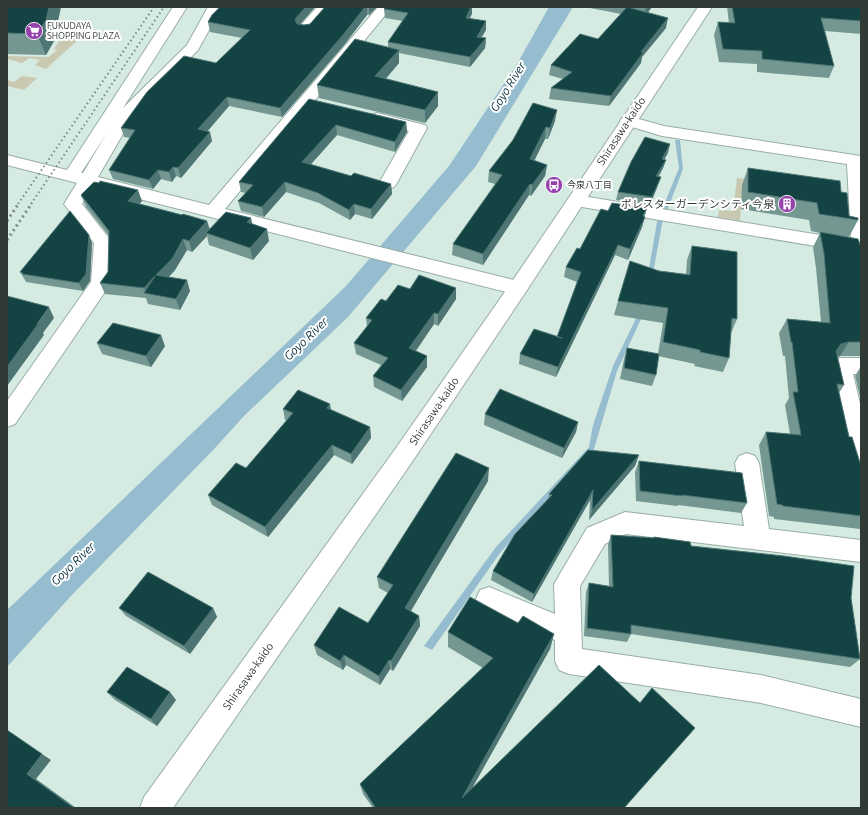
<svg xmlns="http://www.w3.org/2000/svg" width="868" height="815" font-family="Ubuntu,'Noto Sans JP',sans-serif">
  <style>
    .green { fill: #c9c8b1 }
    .water { fill: #95bdcf }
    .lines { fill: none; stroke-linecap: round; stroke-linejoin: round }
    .minor-casing { stroke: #99ada4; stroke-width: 2 }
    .major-casing { stroke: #99ada4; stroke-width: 2 }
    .minor { fill: #fff; fill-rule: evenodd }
    .major { fill: #fff; fill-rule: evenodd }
    .rail-far1 { stroke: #7b8983; stroke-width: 2; stroke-dasharray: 1.5 3; stroke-linecap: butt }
    .rail { stroke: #7b8983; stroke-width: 3; stroke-dasharray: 2 3.5; stroke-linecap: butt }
    .wall { fill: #749792 }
    .shaded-wall { fill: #4e7573 }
    .building { fill: #144344; stroke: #4e7573 }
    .labels { text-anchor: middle; stroke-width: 4; stroke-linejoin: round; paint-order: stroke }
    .far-poi-label { font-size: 9px; fill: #323a36; stroke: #fff; text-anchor: start }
    .street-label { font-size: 11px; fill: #323a36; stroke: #fff }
    .poi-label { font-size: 11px; fill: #323a36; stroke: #fff; text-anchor: end }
    .water-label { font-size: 12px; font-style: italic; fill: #082e3c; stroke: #fff }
  </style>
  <rect width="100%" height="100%" fill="#d5ebe1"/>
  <path class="green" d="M 61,38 L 80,38 L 46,69 L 35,65 L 40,60 L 30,58 L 22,63 L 7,59 L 7,56 L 49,57 L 57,50 L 54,49 Z
    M 22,76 L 37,78 L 24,90 L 7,86 L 7,80 L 14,82 Z
    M 737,178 L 759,181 L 741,209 L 740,221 L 718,217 L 719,210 L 733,211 Z"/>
  <path class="water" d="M 549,7 L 573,7 L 476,166 L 348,317 L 244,416 L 215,448 L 70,597 L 7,667 L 7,610 L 346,286 L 449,166 L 517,64 Z
    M 675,140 L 680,140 L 683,169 L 662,224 L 647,306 L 617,371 L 594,449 L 500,553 L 432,650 L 424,646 L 496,547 L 589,447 L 593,425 L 613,366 L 643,304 L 657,222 L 679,168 Z"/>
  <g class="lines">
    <defs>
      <path id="minor" d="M 173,7 L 187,7 L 123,108 L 187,45 L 208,7 L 224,7 L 219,12 L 198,50 L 134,115 L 98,177 L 209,205 L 378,7 L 392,7 L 225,209 L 518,281 L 525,283 L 528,288 L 525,293 L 518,295 L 92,187 L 82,204 L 112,242 L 111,283 L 15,424 L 7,427 L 7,401 L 91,282 L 94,243 L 64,204 L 77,183 L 7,165 L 7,155 L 67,170 ZM 107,133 L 83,173 L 81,173 Z
        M 317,7 L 332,7 L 310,32 L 305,33 L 300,32 L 298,29 L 300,26 Z
        M 377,113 L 425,125 L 427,128 L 397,183 L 394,187 L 388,189 L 382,187 L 379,183 L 409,131 L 371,121 L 369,118 L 371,115 Z
        M 628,116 L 664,126 L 861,156 L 861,262 L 854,261 L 852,256 L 851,250 L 845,251 L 570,205 L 567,201 L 570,197 L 576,195 L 851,240 L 847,164 L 662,136 L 622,124 L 620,121 L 622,118 Z
        M 840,358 L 861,358 L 861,374 L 853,374 L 861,408 L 861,465 L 853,462 L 850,455 L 829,366 L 833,360 Z
        M 747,453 L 755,456 L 759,463 L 769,529 L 861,540 L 861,562 L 626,534 L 605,544 L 580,586 L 582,649 L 761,675 L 861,699 L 861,727 L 761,703 L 569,674 L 559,670 L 555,661 L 555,640 L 480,608 L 476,599 L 480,590 L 489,587 L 555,614 L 554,584 L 587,528 L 625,512 L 744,526 L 735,463 L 739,456 Z"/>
      <path id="major" d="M 698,7 L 712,7 L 525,293 L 412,462 L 173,808 L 140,808 L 144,797 L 396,448 L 511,283 Z"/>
    </defs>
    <use href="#minor" class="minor-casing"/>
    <use href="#major" class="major-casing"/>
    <use href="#minor" class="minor"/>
    <use href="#major" class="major"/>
    <path class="rail-far1" d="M 18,204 L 154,7
      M 31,204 L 164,7"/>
    <path class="rail" d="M 7,221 L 19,203
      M 7,240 L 32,203"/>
  </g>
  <path class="wall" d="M 7,7 L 54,41 L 46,55 L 7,54 Z
    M 220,7 L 315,7 L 300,24 L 304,25 L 310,24 L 325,7 L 377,7 L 369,15 L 367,15 L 344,45 L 282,117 L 229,106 L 207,131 L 212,141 L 181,178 L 176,176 L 172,182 L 161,179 L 153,189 L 113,179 L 109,170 L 130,138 L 124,137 L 121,128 L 216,63 L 242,38 L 210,32 L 208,22 Z
    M 590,7 L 652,7 L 648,12 L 666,28 L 642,57 L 641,63 L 609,106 L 549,99 L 551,88 L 563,79 L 549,75 L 551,65 L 598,39 L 621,14 L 590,8 Z
    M 727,7 L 861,7 L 861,34 L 825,31 L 834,66 L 829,78 L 757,72 L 757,64 L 719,62 L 714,35 L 718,22 L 729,23 Z
    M 384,9 L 472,14 L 469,18 L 486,21 L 486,30 L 481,38 L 486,38 L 485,48 L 470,67 L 399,53 L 399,63 L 386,79 L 438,106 L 425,123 L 319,98 L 317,85 L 388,47 L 388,42 L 403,21 L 385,18 Z
    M 309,99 L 406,122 L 407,132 L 395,152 L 337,135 L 311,164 L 351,176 L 391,184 L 392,194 L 372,219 L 355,214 L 350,220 L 319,203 L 286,192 L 264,217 L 241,211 L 238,201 L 246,193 L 241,192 L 239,182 Z
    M 555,121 L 548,139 L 545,139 L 534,161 L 547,165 L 545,176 L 531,196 L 529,195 L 483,265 L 452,255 L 453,244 L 495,184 L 488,182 L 489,171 Z
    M 668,153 L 664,159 L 666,160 L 663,168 L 659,176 L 658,185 L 650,205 L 616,200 L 618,192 Z
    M 748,168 L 841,192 L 849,216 L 858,220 L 849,237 L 861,247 L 861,356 L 840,356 L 838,357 L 844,385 L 839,393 L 849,437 L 861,466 L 861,528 L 860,529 L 774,519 L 774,517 L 769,516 L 759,445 L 766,432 L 790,434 L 785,405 L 789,398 L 785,356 L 783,356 L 779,333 L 787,319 L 821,322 L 816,268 L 813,247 L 820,233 L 811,231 L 809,220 L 741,209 L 742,185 Z
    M 81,195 L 142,201 L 139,204 L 207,221 L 210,229 L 251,218 L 252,224 L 269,241 L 253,260 L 209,245 L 207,236 L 192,252 L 187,250 L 175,270 L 169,277 L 190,291 L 180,310 L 148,304 L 146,298 L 105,294 L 100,283 L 108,272 L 109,236 L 86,207 Z
    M 647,208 L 642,227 L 628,260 L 615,255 L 556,377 L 519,364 L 520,354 L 557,337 L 577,282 L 564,277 L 566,267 L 608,211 Z
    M 92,243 L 90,281 L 83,291 L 26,282 L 25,280 L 20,272 Z
    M 692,246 L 737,319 L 731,333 L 729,358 L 723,372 L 694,366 L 695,364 L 658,356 L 656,375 L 652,386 L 620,379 L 624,359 L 627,348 L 658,354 L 663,323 L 614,315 L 618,301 L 659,271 L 686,274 L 687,260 Z
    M 410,289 L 456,299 L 438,326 L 434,324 L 416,351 L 427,356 L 427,367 L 402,401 L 374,387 L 373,376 L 381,365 L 356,354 L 354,343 L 367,327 L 366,318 Z
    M 97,343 L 165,346 L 151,367 L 102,354 Z
    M 861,366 L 861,401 L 855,376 Z
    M 283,409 L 331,410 L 370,427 L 371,438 L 352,464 L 334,455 L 268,537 L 212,505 L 208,495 L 246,468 L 287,421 L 285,420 Z
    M 485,414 L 578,422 L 576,432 L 562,458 L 484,425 Z
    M 639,455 L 635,466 L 589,520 L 590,500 L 532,602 L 491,580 L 493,571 L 548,499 L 549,494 Z
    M 639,461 L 747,503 L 741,513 L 678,505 L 677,506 L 636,501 L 635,472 Z
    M 488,481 L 411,611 L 419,616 L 420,626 L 393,671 L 390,669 L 380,685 L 346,665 L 343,670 L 317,655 L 314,645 L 368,623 L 388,593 L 379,588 L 377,577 Z
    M 611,535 L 653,538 L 654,537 L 691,546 L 851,598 L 860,659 L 850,667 L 631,634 L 627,642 L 584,636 L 586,592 L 589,583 L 609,586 L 608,544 Z
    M 119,608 L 213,608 L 217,617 L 190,654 L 126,616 Z
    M 518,623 L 554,634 L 550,649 L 471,790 L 624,808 L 373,808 L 363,794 L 360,784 L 483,668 L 448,647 L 448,632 Z
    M 107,692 L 176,700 L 157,726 L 115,700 Z"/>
  <path class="shaded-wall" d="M 49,7 L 61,7 L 54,41 L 46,55 L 37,34 Z
    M 306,7 L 315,7 L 297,28 L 295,19 Z
    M 365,7 L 367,7 L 367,15 L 344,45 L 282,117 L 280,108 Z
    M 369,7 L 377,7 L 369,15 Z
    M 471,7 L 472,7 L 472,14 L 465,27 L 466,18 Z
    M 646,7 L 652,7 L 643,19 L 646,8 Z
    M 668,18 L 666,28 L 642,57 L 641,63 L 609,106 L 611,96 L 641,52 Z
    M 486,21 L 486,30 L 476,46 L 477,37 Z
    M 486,38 L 485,48 L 470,67 L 470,57 Z
    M 399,50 L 399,63 L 376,89 L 375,76 Z
    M 438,92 L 438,106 L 425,123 L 425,110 Z
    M 227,97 L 229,106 L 201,139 L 198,129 Z
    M 557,110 L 555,121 L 548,139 L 550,128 Z
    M 406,122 L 407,132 L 395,152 L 395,142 Z
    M 336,125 L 337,135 L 304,172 L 302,162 Z
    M 546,127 L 545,139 L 529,171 L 530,159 Z
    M 210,132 L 212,141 L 181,178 L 178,168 Z
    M 670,144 L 668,153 L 660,167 L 662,159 Z
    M 666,160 L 663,168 L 654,184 L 656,176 Z
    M 547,165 L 545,176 L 531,196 L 532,185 Z
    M 173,167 L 176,176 L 172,182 L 169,172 Z
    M 158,170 L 161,179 L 153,189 L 149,180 Z
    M 661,177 L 658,185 L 650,205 L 652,197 Z
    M 285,182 L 286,192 L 264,217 L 262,207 Z
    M 391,184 L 392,194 L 372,219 L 371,209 Z
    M 530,184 L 529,195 L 483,265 L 483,254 Z
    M 138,190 L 142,201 L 132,213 L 128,201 Z
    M 354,204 L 355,214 L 350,220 L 349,210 Z
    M 645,217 L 642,227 L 628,260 L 630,249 Z
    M 251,218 L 253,229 L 247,222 Z
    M 207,221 L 210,232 L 206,233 L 207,236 L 192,252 L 189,241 Z
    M 267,229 L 269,241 L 253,260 L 250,248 Z
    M 89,235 L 92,243 L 90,281 L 83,291 L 79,283 Z
    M 183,239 L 187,250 L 175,270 L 160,286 L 156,275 Z
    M 618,245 L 615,255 L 556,377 L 558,367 Z
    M 155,276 L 147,294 L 144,288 Z
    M 187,280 L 190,291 L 180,310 L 176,299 Z
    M 456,288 L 456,299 L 438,326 L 438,314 Z
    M 49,307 L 54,318 L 43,333 L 44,335 L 7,386 L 7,367 Z
    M 434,313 L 434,324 L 410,359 L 409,348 Z
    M 161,335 L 165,346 L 151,367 L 146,356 Z
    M 849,342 L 840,356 L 833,359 L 836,351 L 841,344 Z
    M 427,356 L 427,367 L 402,401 L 401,390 Z
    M 330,404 L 332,415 L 327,408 Z
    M 578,422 L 576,432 L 562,458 L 564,448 Z
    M 370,427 L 371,438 L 352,464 L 351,454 Z
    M 332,445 L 334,455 L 268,537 L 265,527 Z
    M 639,455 L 635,466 L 589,520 L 592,510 Z
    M 489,468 L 488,481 L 406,619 L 405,608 Z
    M 593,490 L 590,500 L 532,602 L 534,594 Z
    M 213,608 L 217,617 L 190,654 L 184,646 Z
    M 419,616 L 420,626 L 393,671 L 391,661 Z
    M 554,634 L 550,649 L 461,808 L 462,798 Z
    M 344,655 L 346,665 L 343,670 L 340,661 Z
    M 389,660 L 390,669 L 380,685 L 379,676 Z
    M 170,692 L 176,700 L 157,726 L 151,719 Z
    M 42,754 L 51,760 L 36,779 L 76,808 L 74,808 L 27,774 Z"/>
  <path class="building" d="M 7,7 L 49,7 L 46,20 L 37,34 L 7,33 Z
    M 220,7 L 306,7 L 295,19 L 297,24 L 304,25 L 310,24 L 325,7 L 365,7 L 343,35 L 280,108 L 227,97 L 198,129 L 210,132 L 178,168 L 173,167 L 169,172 L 158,170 L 149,180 L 109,170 L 135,130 L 121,128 L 147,92 L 184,56 L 216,63 L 250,30 L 208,22 L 212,15 Z
    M 386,7 L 471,7 L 466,18 L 486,21 L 477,37 L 486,38 L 470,57 L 388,42 L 408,13 L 384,9 Z
    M 627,7 L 668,18 L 641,52 L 643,53 L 611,96 L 551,88 L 572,72 L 551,65 L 580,34 L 598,39 Z
    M 732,7 L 861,7 L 861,21 L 821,18 L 834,66 L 762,59 L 762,51 L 723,49 L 718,22 L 735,23 Z
    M 355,39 L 399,50 L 375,76 L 438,92 L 425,110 L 317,85 Z
    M 309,99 L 406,122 L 395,142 L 336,125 L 302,162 L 351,176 L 354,173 L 391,184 L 371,209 L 354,204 L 349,210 L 318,193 L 285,182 L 262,207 L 238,201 L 253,185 L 239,182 Z
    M 533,103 L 557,110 L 550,128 L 546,127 L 530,159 L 547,165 L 532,185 L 530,184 L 483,254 L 453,244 L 502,175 L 489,171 L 513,140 Z
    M 645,137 L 670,144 L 662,159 L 666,160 L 656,176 L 661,177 L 652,197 L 618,192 L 631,162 Z
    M 748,168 L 840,181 L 841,192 L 847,193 L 849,216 L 858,218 L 858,220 L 819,214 L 817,203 L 748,192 Z
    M 100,181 L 138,190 L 128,201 L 182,215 L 183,214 L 207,221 L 189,241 L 183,239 L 172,259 L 156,275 L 187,280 L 176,299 L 144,293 L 155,276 L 144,288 L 100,283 L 108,272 L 109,231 L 81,195 L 94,182 L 99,183 Z
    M 612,203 L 647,208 L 643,216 L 645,217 L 630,249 L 618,245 L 558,367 L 520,354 L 534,329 L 562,338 L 557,337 L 581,272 L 566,267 L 577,248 L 580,249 L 601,209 L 608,211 Z
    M 70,211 L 89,235 L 86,274 L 79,283 L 22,274 L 23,273 L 20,272 Z
    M 226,212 L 251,218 L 247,222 L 267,229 L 250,248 L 206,233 Z
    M 820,232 L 858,239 L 861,247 L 861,342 L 849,342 L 841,344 L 836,351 L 844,385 L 837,384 L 849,437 L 852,437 L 861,466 L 861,516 L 783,506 L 782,505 L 777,504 L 766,432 L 801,435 L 793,392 L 798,392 L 792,342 L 791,342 L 787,319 L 830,323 L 824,254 Z
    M 692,246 L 737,252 L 737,319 L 732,318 L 729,358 L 700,352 L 700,350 L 663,342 L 668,308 L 618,301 L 630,261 L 659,271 L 690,275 Z
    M 419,275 L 456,288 L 438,314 L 434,313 L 409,348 L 427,356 L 401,390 L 373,376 L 388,358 L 354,343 L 372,320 L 366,318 L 381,299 L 386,301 L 398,285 L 410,289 Z
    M 7,296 L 49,307 L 37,324 L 38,324 L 7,367 Z
    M 113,323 L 161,335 L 146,356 L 97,343 Z
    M 627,348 L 659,354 L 656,375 L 624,368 Z
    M 500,389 L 578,422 L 564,448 L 485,414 Z
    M 298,390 L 330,404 L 327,408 L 370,427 L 351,454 L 332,445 L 265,527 L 208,495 L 236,463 L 246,468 L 293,413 L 283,409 Z
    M 588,450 L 639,455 L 592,510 L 593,490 L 534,594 L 493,571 L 515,534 L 552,495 L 549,494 Z
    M 456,453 L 489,468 L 405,608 L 419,616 L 391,661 L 389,660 L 379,676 L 344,655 L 340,661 L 314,645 L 339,607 L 368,623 L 393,585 L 377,577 Z
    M 639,461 L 742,473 L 747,503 L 682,495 L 682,496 L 640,491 Z
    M 611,535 L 654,538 L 654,537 L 690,542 L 691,546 L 784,556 L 854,566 L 851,598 L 860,659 L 631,625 L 631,634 L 587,628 L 589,583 L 613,587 Z
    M 148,572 L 213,608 L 184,646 L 119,608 Z
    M 470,597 L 518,623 L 523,616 L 554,634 L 462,798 L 599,665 L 640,703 L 652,688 L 695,728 L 624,808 L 375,808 L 375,807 L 360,784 L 493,658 L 448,632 Z
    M 127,667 L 170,692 L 151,719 L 107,692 Z
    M 7,730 L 42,754 L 27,774 L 74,808 L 8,808 L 7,807 Z"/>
  <defs>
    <symbol id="supermarket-disc" viewBox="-11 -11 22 22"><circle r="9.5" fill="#9540ad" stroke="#fff"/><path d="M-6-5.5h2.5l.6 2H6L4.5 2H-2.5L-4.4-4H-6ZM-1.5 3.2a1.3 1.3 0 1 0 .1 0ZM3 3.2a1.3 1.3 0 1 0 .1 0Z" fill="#fff"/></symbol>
    <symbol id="bus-disc" viewBox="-11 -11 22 22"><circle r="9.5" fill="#9540ad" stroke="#fff"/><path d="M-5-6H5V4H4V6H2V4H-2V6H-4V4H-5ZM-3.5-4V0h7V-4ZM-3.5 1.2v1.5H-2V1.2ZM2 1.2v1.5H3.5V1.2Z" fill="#fff"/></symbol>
    <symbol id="building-disc" viewBox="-11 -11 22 22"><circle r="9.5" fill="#9540ad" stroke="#fff"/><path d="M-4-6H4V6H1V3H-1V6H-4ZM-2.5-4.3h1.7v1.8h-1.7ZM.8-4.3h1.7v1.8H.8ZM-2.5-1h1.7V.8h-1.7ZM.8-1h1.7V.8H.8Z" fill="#fff"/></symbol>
  </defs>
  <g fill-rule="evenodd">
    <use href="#supermarket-disc" x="24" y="21" width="20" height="20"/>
    <use href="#bus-disc" x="544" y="175" width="20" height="20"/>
    <use href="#building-disc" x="777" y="194" width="20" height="20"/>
  </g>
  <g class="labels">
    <g class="far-poi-label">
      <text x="47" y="29">FUKUDAYA<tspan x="47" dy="10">SHOPPING PLAZA</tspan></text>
      <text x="567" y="188">今泉八丁目</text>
    </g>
    <g class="street-label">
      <text transform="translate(621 131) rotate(-57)" y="4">Shirasawa-kaido</text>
      <text transform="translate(434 411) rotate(-56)" y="4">Shirasawa-kaido</text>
      <text transform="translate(248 676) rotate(-55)" y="4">Shirasawa-kaido</text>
    </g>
    <g class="poi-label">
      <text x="774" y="208">ポレスターガーデンシティ今泉</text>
    </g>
    <g class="water-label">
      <text transform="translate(508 87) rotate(-58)" y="4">Goyo River</text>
      <text transform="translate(306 339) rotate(-44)" y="4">Goyo River</text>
      <text transform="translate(73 564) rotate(-44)" y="4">Goyo River</text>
    </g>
  </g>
  <rect width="868" height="815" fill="none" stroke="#323a36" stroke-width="16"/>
</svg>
